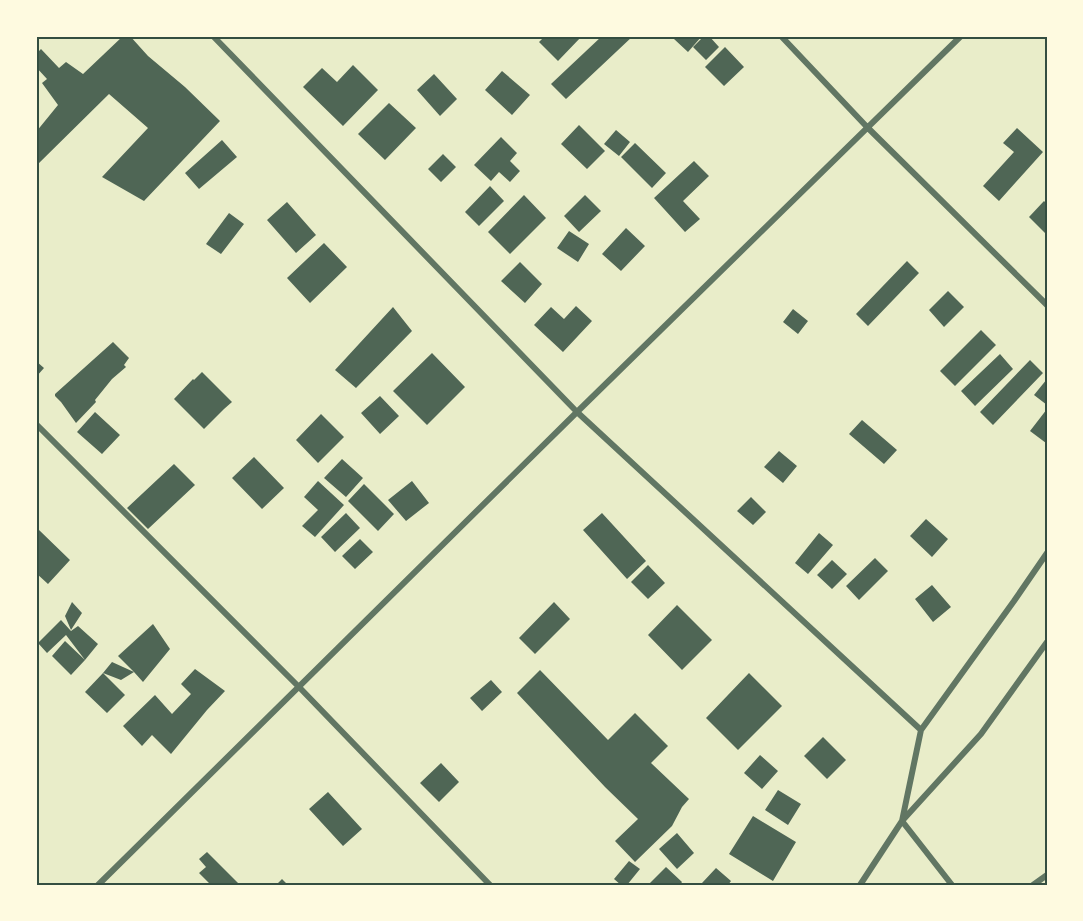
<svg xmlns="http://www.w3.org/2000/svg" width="1083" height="921" font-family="Karla,sans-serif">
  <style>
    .building { fill: #4f6655 }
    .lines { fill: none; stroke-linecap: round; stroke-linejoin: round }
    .minor { stroke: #617663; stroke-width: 6 }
    .neatline { fill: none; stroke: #344e41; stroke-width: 2 }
  </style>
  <rect width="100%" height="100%" fill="#e9edc9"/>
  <path class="building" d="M 123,36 L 130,36 L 148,56 L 185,87 L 220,121 L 144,201 L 102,177 L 148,128 L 109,94 L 36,166 L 36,132 L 58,105 L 42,83 L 47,79 L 36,67 L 36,54 L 41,49 L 59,68 L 66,62 L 83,74 Z
    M 545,36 L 582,36 L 558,61 L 539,42 Z
    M 602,36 L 633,36 L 566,99 L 551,84 Z
    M 676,36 L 702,36 L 688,52 L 674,39 Z
    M 704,36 L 709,36 L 719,47 L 706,60 L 693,47 Z
    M 725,47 L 744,67 L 724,86 L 705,67 Z
    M 353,65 L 378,90 L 343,126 L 303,87 L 322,68 L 337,82 Z
    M 502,71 L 530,95 L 512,115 L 485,90 Z
    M 434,74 L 457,99 L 440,116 L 417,90 Z
    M 389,103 L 416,128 L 385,160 L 358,134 Z
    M 579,125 L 605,151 L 587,169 L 561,144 Z
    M 1017,128 L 1043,152 L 999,201 L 983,186 L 1014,152 L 1003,143 Z
    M 616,130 L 630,142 L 619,156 L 604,144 Z
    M 501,137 L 517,153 L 510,161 L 520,171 L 510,182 L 499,172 L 491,181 L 474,165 Z
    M 222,140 L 237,157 L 199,189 L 185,173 Z
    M 635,143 L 666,173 L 652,188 L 621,157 Z
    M 443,154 L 456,167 L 441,182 L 428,169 Z
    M 694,161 L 709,176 L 683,201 L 700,219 L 685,232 L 654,198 Z
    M 490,186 L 504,201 L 479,226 L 465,212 Z
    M 524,195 L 546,218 L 510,254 L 488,232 Z
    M 585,195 L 601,211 L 579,232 L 564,216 Z
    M 1044,201 L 1047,204 L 1047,230 L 1045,233 L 1029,217 Z
    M 287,202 L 316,235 L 296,253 L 267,220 Z
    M 229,213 L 244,224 L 221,254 L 206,244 Z
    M 626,228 L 645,246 L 621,271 L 602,254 Z
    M 569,231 L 589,244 L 578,262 L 557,248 Z
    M 324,243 L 347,267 L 310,303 L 287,278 Z
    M 907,261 L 919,273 L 868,326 L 856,314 Z
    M 520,262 L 542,284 L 525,303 L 501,281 Z
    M 948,291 L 964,307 L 944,327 L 929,310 Z
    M 576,306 L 592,321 L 563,352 L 534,325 L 551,307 L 564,319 Z
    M 393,307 L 412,331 L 356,388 L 335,370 Z
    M 793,309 L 808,321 L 798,334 L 783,322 Z
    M 981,330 L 996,345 L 955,386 L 940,371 Z
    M 113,342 L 129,358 L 124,365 L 126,367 L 112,379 L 95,400 L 96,402 L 76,423 L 61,402 L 55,396 L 55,394 Z
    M 432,353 L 465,387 L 427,425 L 393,391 Z
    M 1000,354 L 1013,369 L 975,406 L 961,391 Z
    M 1030,360 L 1043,373 L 993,425 L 980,412 Z
    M 36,361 L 44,368 L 36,377 Z
    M 202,372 L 232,402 L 224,409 L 204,429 L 174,399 L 193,379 L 194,380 Z
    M 1047,379 L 1047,405 L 1034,395 Z
    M 380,396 L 399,416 L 380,434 L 361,413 Z
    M 1047,409 L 1047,441 L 1046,443 L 1030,431 Z
    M 95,412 L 120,435 L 102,454 L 77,432 Z
    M 321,414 L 344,437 L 318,463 L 296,440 Z
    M 862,420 L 897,450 L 884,464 L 849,434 Z
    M 779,451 L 797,466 L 783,483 L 764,467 Z
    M 254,457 L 284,488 L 262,509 L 232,478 Z
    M 342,459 L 363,478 L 346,497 L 324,478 Z
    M 174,464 L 195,485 L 148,529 L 127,508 Z
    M 318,481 L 344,505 L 315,537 L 302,526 L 318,510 L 304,497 Z
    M 412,481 L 429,503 L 406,521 L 388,500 Z
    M 364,484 L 394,514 L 378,531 L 348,501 Z
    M 751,497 L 766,512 L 753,525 L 737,511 Z
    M 346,513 L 360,528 L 335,552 L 321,537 Z
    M 602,513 L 646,561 L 627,579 L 583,530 Z
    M 926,519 L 948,539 L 932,557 L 910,536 Z
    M 39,530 L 70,560 L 48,584 L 36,573 L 36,534 Z
    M 819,533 L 833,545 L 808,574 L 795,563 Z
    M 360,539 L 373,552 L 355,569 L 342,556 Z
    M 875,558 L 888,571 L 859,600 L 846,586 Z
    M 832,560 L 847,574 L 832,589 L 817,575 Z
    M 648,565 L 665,583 L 648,599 L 631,582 Z
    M 932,585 L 951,607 L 933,622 L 915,599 Z
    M 72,602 L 82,613 L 71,630 L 65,616 Z
    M 554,602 L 570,619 L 535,654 L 519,638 Z
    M 677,605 L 712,640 L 682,670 L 648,635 Z
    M 61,620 L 71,631 L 78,626 L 98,644 L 85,660 L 66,635 L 47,653 L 38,643 Z
    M 153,624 L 170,649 L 143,682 L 134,672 L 121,680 L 103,673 L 112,662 L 134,672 L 118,656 Z
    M 65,641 L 85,660 L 71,675 L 52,656 Z
    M 195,669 L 225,691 L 207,710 L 171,754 L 152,735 L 142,746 L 123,726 L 155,695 L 172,714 L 191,694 L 181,684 Z
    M 540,670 L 608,740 L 635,713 L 668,746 L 651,763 L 689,799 L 682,807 L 672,826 L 635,862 L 615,841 L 638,819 L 605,787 L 517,693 Z
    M 103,673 L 125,695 L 107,713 L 85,692 Z
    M 749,673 L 782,706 L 738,750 L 706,718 Z
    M 491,680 L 502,692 L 482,711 L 470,698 Z
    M 823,737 L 846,760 L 827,779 L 804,756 Z
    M 760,755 L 778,771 L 762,789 L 744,773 Z
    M 441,763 L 459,782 L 439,802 L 420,783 Z
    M 778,790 L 801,804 L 788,825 L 765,810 Z
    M 328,792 L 362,829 L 343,846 L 309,809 Z
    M 753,816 L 796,842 L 773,881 L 729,854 Z
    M 677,833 L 694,853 L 677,869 L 659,849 Z
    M 207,852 L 240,885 L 211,885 L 199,873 L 206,867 L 199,859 Z
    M 629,861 L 640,869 L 627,885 L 621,885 L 614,879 Z
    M 666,867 L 682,882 L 680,885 L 648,885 Z
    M 716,868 L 731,881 L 728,885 L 705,885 L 702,883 Z
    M 282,879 L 288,885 L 276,885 Z"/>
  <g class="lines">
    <path class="minor" d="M 213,36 L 577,412 L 921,730
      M 781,36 L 867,127 L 1047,305
      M 36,424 L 299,687 L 490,885
      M 98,885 L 577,412 L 961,36
      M 860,885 L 902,821 L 921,730 L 1014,601 L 1047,553
      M 952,885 L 902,821 L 981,734 L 1047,642
      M 1033,885 L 1047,875"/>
  </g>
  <rect width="1083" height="921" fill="none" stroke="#fefae0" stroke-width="75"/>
  <rect x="38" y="38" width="1008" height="846" class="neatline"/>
</svg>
